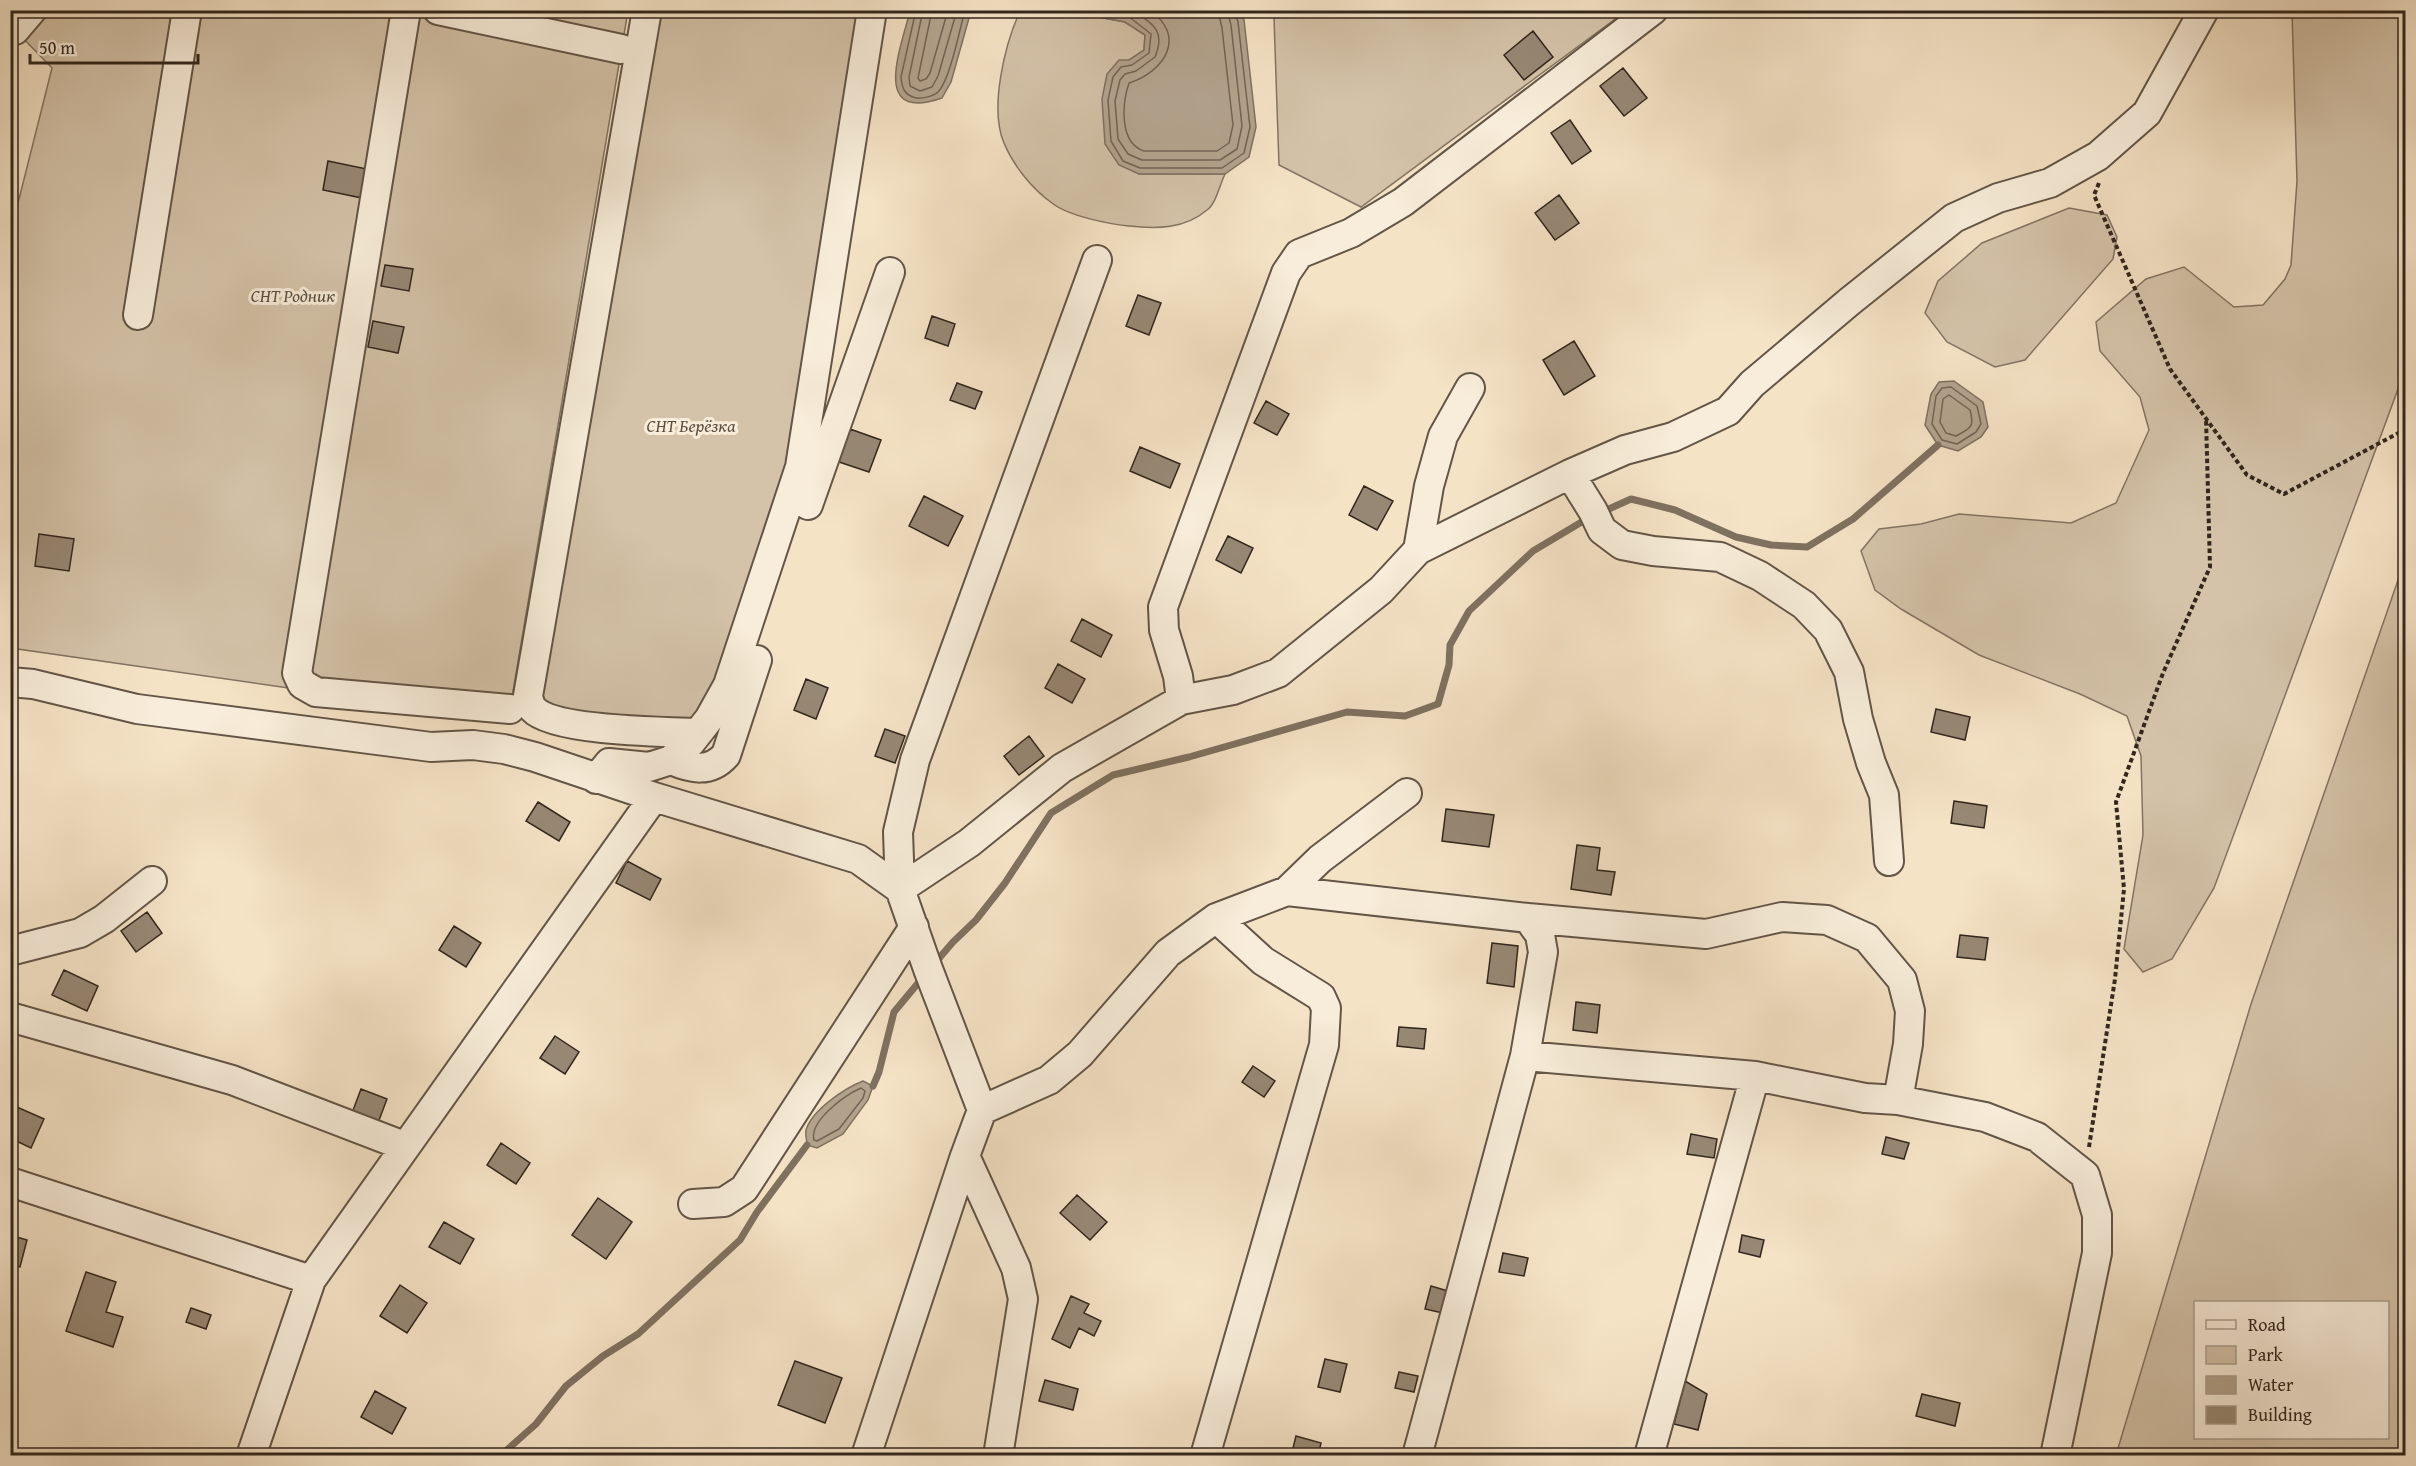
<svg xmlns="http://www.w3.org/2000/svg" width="2416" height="1466" font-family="'Gentium Book Plus',serif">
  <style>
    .green { fill: #d4c3a9; stroke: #837463; stroke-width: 1.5; fill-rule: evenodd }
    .water { fill: #b3a38d; stroke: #7f7160; stroke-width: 1.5 }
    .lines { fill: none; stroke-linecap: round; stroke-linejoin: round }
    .shore { stroke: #726455; stroke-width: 1.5 }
    .stream { stroke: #7f7160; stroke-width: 7 }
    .building { fill: #978875; stroke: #32261d; stroke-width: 1.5 }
    .minor-casing { stroke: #635547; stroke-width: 32 }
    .path { stroke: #32261d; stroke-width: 4; stroke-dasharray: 4.5 3; stroke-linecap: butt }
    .minor { stroke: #f8edda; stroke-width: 28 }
    .labels { text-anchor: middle; stroke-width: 6; stroke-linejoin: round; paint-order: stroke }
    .park-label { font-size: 18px; font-style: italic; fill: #5a4d40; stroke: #f8edda }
  </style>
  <rect width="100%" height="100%" fill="#f5e3c6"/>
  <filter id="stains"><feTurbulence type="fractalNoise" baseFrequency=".00333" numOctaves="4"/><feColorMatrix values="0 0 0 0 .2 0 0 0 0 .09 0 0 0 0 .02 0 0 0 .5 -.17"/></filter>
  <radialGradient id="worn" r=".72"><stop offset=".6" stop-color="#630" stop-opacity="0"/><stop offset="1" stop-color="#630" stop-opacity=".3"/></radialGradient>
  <path class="green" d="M 11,11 L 628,11 L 510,709 L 316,692 L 11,648 L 11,231 L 52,68 L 15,30 L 11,30 Z
    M 647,11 L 872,11 L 800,467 L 698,733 L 532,709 Z
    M 1020,11 L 1082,11 L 1093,16 L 1125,22 L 1145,35 L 1144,50 L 1129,60 L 1139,174 L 1225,174 C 1220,184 1216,204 1207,210 C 1185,229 1157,229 1129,226 C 1109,224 1068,216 1052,203 C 1032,189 1013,165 1004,143 C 989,108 1005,44 1020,11 Z
    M 1269,11 L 1626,11 L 1361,207 L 1279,165 L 1274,18 Z
    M 2292,11 L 2405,11 L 2405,370 L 2214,888 L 2172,959 L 2143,972 L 2124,949 L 2143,835 L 2141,756 L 2127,716 L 2080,694 L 1979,655 L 1901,609 L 1875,590 L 1861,551 L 1879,529 L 1921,524 L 1959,514 L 2071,523 L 2116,503 L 2149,430 L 2140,397 L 2100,351 L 2096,322 L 2146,279 L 2184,267 L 2234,307 L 2263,305 L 2285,279 L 2291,265 L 2297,181 Z
    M 2069,208 L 2107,215 L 2117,237 L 2113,259 L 2025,360 L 1995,367 L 1947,342 L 1925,313 L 1938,281 L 1982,243 Z
    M 2405,560 L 2405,1455 L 2116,1455 L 2251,1004 ZM 2388,1302 L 2388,1438 L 2196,1438 L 2196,1302 Z"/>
  <path class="water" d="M 910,11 L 971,11 L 951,82 L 942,98 C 870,123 901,48 910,11 Z
    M 1082,11 L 1239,11 L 1244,20 L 1256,127 L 1249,157 L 1225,174 L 1139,174 L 1119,165 L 1105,144 L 1102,99 L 1107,74 L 1119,60 L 1129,60 L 1144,50 L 1145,35 L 1125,22 L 1093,16 Z
    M 1954,381 L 1983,402 L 1988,427 L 1981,437 L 1958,451 L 1938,445 L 1925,425 L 1931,394 L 1939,382 Z
    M 863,1081 L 873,1086 L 868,1100 L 843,1134 L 817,1148 L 807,1145 C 807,1141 805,1134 806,1130 C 812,1110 845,1088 863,1081 Z"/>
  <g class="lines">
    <path class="shore" d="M 916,10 L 901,77 C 902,88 904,95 916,98 C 922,99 934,96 938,92 C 950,80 960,28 965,10
      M 923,10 L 909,77 L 910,86 L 920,91 L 932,87 L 938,76 L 957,10
      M 932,10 L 918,78 L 920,81 L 926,79 L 930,73 L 948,10
      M 1098,10 L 1128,16 L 1151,34 L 1149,53 L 1132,65 L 1121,67 L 1113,77 L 1108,100 L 1111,141 L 1123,161 L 1140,168 L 1222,168 L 1244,153 L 1250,127 L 1238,22 L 1234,10
      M 1132,10 C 1153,24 1166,30 1155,57 L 1136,71 L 1125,74 L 1120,80 L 1115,101 L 1118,139 L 1128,154 L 1142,160 L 1220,160 L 1237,149 L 1242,126 L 1231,25 L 1227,10
      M 1149,10 C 1188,36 1164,72 1129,83 C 1122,104 1119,143 1144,151 L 1217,151 L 1229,143 L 1233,125 L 1222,28 L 1218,10
      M 1951,387 L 1977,406 L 1981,424 L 1976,432 L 1957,444 L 1942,440 L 1932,424 L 1936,396 L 1942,388 Z
      M 1949,395 L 1970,410 C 1975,428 1970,428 1956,436 L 1946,433 L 1940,422 L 1943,399 Z
      M 861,1088 L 865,1091 L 863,1098 L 839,1129 L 817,1141 L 814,1140 C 809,1121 845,1095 861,1088 Z"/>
    <path class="stream" d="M 1600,513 L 1631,499 L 1675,510 L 1736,537 L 1771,545 L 1807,547 L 1853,519 L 1938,445
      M 935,963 L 953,942 L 976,920 L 1005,883 L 1051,813 L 1113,775 L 1189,757 L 1347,712 L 1405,716 L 1438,704 L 1449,665 L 1450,645 L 1469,611 L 1533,551 L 1590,517
      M 873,1086 L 879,1072 L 894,1012 L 924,976
      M 500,1456 L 536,1424 L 566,1386 L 603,1356 L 638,1334 L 740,1240 L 757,1212 L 807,1145"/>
  </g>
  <path class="building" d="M 1533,31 L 1553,57 L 1524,80 L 1504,55 Z
    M 1623,68 L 1647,98 L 1624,116 L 1600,86 Z
    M 1570,120 L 1591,151 L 1572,164 L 1551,133 Z
    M 328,161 L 367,169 L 362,198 L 323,190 Z
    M 1559,195 L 1579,223 L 1555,240 L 1535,213 Z
    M 385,265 L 413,269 L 409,291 L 381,286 Z
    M 1138,295 L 1161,303 L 1149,335 L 1126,326 Z
    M 932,316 L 955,324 L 948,346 L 925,338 Z
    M 373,321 L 404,327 L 398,353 L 368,347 Z
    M 1574,341 L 1595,376 L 1564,395 L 1543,360 Z
    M 957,383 L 982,392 L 975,409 L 950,400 Z
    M 1266,401 L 1289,414 L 1277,435 L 1254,423 Z
    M 850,429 L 881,440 L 869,472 L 839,462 Z
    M 1140,447 L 1180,464 L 1170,488 L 1130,471 Z
    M 1364,486 L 1393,501 L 1377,530 L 1349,515 Z
    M 924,496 L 963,516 L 948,546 L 909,526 Z
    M 39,534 L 74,539 L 69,571 L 35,566 Z
    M 1228,536 L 1253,548 L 1241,573 L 1216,560 Z
    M 1082,619 L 1112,635 L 1101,657 L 1071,641 Z
    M 1058,664 L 1085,679 L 1072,703 L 1045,688 Z
    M 806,679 L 828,688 L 816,719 L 794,710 Z
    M 1936,709 L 1970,717 L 1965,740 L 1931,732 Z
    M 885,729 L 905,736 L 895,763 L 875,756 Z
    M 1029,736 L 1044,756 L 1019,775 L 1004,756 Z
    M 1954,801 L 1987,806 L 1984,828 L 1951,823 Z
    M 538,802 L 570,822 L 559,841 L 526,821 Z
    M 1446,809 L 1494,815 L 1489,847 L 1442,841 Z
    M 1577,845 L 1600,848 L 1597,870 L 1615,872 L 1611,895 L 1571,889 Z
    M 627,861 L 661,879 L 650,900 L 616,883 Z
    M 147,912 L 162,933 L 136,952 L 121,931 Z
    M 454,926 L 481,943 L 466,967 L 439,950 Z
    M 1960,935 L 1988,938 L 1985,960 L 1957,957 Z
    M 1492,943 L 1518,946 L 1514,987 L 1487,983 Z
    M 64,970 L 98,986 L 87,1011 L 52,995 Z
    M 1576,1002 L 1600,1005 L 1597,1033 L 1573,1030 Z
    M 1399,1027 L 1426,1029 L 1424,1049 L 1397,1046 Z
    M 555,1036 L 579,1052 L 565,1074 L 540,1058 Z
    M 1253,1066 L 1275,1081 L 1264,1097 L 1242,1082 Z
    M 361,1089 L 387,1099 L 378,1123 L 352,1113 Z
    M 10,1104 L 44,1119 L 31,1148 L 10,1138 Z
    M 1691,1134 L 1717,1139 L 1714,1158 L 1687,1154 Z
    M 1886,1137 L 1909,1143 L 1904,1159 L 1882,1154 Z
    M 501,1143 L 530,1163 L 516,1184 L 487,1165 Z
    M 1077,1195 L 1107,1222 L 1090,1240 L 1060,1213 Z
    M 598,1198 L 632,1222 L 606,1259 L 572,1235 Z
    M 444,1222 L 474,1239 L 460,1264 L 429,1247 Z
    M 10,1235 L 27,1240 L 20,1267 L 10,1265 Z
    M 1742,1235 L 1764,1240 L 1760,1257 L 1739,1252 Z
    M 1503,1253 L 1528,1258 L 1524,1276 L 1499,1272 Z
    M 86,1272 L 116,1282 L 106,1312 L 123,1317 L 113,1347 L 66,1331 Z
    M 400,1285 L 427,1303 L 407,1333 L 380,1316 Z
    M 1431,1286 L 1448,1291 L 1443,1313 L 1425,1309 Z
    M 1071,1296 L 1089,1304 L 1084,1313 L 1101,1321 L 1094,1336 L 1079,1328 L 1070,1348 L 1052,1339 Z
    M 191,1308 L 211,1315 L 206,1329 L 186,1322 Z
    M 1325,1359 L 1347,1364 L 1340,1392 L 1318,1387 Z
    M 795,1361 L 842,1378 L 825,1423 L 778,1405 Z
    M 1399,1372 L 1418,1376 L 1414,1392 L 1395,1388 Z
    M 1045,1380 L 1078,1389 L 1073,1410 L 1039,1401 Z
    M 1685,1381 L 1707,1394 L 1698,1430 L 1674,1424 Z
    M 375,1391 L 406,1408 L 392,1434 L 361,1417 Z
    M 1922,1394 L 1960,1403 L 1955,1426 L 1916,1416 Z
    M 1296,1436 L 1321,1443 L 1318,1456 L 1291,1456 Z"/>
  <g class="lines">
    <defs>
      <path id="minor" d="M 406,10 L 297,673 L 302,684 L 316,692 L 510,709
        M 438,10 L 621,49
        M 647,10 L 528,696 C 529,700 530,706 533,709 C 553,731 666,732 698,733
        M 10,30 L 15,30 L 32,10
        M 138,315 L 187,10
        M 1570,474 L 1593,511 L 1602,530 L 1622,545 L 1653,551 L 1720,557 L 1760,576 L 1804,605 L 1828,630 L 1849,672 L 1858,719 L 1871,763 L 1884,795 L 1889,861
        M 808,505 L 890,272
        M 1418,550 L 1429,486 L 1443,436 L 1470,388
        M 10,682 L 33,684 L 137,709 L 431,747 L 473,745 L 504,749 L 535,757 L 654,797 L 858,859 L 900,889 L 928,969 L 982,1110 L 965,1156 L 1016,1268 L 1023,1299 L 998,1456
        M 1181,700 L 1178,676 L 1164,630 L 1163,607 L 1286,273 L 1299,254 L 1351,233 L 1403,202 L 1653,10
        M 671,760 C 692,769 710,773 726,755 L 757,660
        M 596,779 L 609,763 L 649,767 L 671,760 L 691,742 L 709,719 L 728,685 L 800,467 L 872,10
        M 900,889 L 969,843 L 1062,768 L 1181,700 L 1233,690 L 1278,673 L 1381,590 L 1418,550 L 1570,474 L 1625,450 L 1673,437 L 1728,411 L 1752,384 L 1849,302 L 1954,218 L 1998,198 L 2050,183 L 2098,156 L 2147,113 L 2204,10
        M 900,889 L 898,832 L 915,760 L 1097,260
        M 1287,891 L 1320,859 L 1407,793
        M 1528,918 L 1706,934 L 1782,917 L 1827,920 L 1867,938 L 1902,980 L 1910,1011 L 1908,1044 L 1898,1100
        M 10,951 L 80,933 L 104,919 L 152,881
        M 10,1017 L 232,1080 L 404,1146
        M 1525,1056 L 1755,1076 L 1865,1098 L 1898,1100 L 1985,1117 L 2037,1137 L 2085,1175 L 2097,1215 L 2097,1253 L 2055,1456
        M 982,1110 L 1049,1080 L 1080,1054 L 1168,953 L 1216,918 L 1287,891 L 1528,918 L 1540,935 L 1543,952 L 1525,1056 L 1417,1456
        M 10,1182 L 311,1280
        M 693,1204 L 724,1202 L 744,1189 L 914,927
        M 251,1456 L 311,1280 L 654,797
        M 866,1456 L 965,1156
        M 1205,1456 L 1324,1045 L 1326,1008 L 1321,997 L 1263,961 L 1216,918
        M 1649,1456 L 1755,1076"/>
    </defs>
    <use href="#minor" class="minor-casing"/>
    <path class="path" d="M 2099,183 L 2094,195 L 2170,369 L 2247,475 L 2284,494 L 2406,429
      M 2089,1147 L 2115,979 L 2124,889 L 2116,802 L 2163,673 L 2210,567 L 2206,418"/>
    <use href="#minor" class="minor"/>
  </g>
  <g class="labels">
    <g class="park-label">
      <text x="293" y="302">СНТ Родник</text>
      <text x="691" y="432">СНТ Берёзка</text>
    </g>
  </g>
  <rect width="2416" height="1466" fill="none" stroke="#f5e3c6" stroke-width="36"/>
  <rect x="12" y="12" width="2392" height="1442" fill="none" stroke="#32261d" stroke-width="3"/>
  <rect x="18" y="18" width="2380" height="1430" fill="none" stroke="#32261d" stroke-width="1.5"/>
  <rect x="2194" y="1301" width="195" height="138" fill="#f8edda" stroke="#a99d8e" stroke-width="1.5"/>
  <rect x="2206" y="1320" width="30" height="9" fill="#f8edda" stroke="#a99d8e" stroke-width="1.5"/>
  <text x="2248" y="1331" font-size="18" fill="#32261d">Road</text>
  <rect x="2206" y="1346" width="30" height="18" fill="#d4c3a9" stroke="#a99d8e" stroke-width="1.5"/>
  <text x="2248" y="1361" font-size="18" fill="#32261d">Park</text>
  <rect x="2206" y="1376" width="30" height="18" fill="#b3a38d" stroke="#a99d8e" stroke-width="1.5"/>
  <text x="2248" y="1391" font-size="18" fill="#32261d">Water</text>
  <rect x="2206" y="1406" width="30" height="18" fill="#978875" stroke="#a99d8e" stroke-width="1.5"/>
  <text x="2248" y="1421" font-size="18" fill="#32261d">Building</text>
  <path d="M30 54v9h168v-9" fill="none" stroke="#32261d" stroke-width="3"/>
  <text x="39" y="54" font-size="18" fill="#32261d" stroke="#f8edda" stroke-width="4.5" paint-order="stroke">50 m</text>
  <rect width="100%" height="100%" filter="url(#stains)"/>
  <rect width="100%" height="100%" fill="url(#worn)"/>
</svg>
